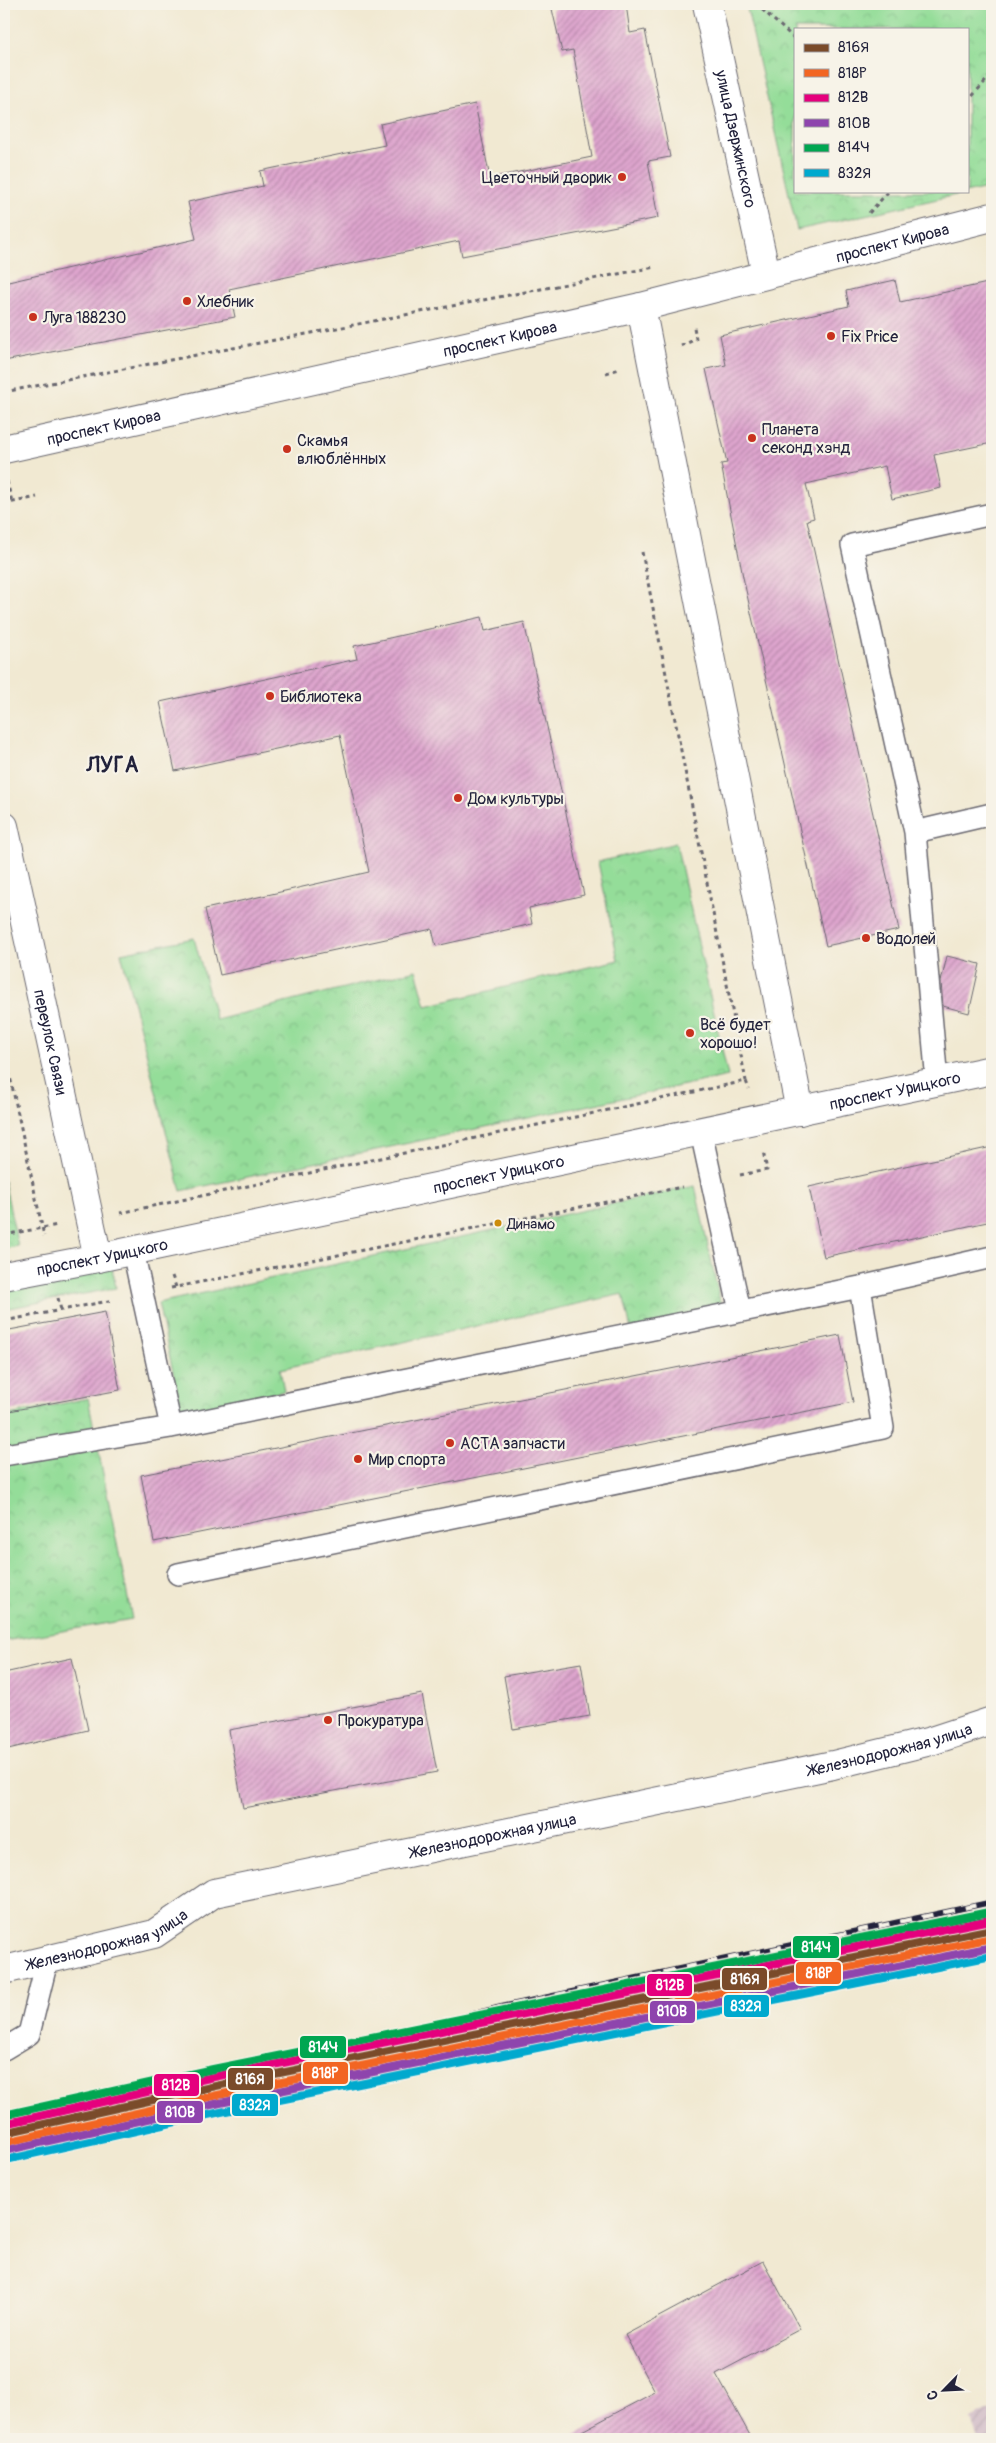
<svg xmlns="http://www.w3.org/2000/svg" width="996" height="2443" font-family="Pangolin,sans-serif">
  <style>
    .industrial { fill: url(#industrial-furrows) }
    .park { fill: url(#park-crowns); stroke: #5b806a; fill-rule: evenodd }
    .building { fill: url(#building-hatch) }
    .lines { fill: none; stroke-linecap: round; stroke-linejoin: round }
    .lane-casing { stroke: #6a6870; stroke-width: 24 }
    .street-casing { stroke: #6a6870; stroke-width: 30 }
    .primary-casing { stroke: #6a6870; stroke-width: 30 }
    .path { stroke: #6a6870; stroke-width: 3; stroke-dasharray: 4 4; stroke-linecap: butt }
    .lane { stroke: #fff; stroke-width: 21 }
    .street { stroke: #fff; stroke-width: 28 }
    .primary { stroke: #fff; stroke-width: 28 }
    .rail-casing { stroke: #22223b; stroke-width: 5.5 }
    .rail { stroke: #f7f3e8; stroke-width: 4; stroke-dasharray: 11; stroke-linecap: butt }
    .rail-1-casing { stroke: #f7f3e8; stroke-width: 11 }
    .rail-2-casing { stroke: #f7f3e8; stroke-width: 11 }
    .rail-3-casing { stroke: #f7f3e8; stroke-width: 11 }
    .rail-4-casing { stroke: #f7f3e8; stroke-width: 11 }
    .rail-5-casing { stroke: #f7f3e8; stroke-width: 11 }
    .rail-6-casing { stroke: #f7f3e8; stroke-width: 11 }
    .rail-1 { stroke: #7a4b2a; stroke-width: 8 }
    .rail-2 { stroke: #f26522; stroke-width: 8 }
    .rail-3 { stroke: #e5007d; stroke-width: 8 }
    .rail-4 { stroke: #8e44ad; stroke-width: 8 }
    .rail-5 { stroke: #00a651; stroke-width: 8 }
    .rail-6 { stroke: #00a9ce; stroke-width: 8 }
    .poi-dot { fill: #c8321e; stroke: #f7f3e8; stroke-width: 2 }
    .bus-dot { fill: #cc8c0c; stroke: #f7f3e8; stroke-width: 2 }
    .labels { text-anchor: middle; stroke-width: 4.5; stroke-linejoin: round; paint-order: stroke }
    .bus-label { font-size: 15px; fill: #22223b; stroke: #f7f3e8; text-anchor: start }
    .street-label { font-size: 16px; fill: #22223b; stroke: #f7f3e8 }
    .poi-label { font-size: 16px; fill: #22223b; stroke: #f7f3e8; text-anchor: start }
    .district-label { font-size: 21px; font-weight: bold; letter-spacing: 1px; fill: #22223b; stroke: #f7f3e8 }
    .line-badge { stroke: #f7f3e8; stroke-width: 2 }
    .badge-label { font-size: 14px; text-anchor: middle; font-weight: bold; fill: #fff }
  </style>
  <defs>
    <pattern id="industrial-furrows" width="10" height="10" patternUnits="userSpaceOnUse" patternTransform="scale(1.25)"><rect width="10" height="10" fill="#d2bdc8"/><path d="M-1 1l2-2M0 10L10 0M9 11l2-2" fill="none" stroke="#b4a2ad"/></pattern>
    <pattern id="park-crowns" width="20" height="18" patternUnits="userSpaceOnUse" patternTransform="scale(1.25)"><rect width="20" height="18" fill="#94dd99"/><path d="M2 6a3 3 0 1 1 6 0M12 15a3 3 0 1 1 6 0" fill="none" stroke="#7fbd85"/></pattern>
    <pattern id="building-hatch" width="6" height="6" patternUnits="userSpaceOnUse" patternTransform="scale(1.25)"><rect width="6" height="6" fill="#dea5ce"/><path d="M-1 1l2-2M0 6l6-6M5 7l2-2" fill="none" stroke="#b486a8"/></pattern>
  </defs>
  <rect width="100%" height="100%" fill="#f7f3e8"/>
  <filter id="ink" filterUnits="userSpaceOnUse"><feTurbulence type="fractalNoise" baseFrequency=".02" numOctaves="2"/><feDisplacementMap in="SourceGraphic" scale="10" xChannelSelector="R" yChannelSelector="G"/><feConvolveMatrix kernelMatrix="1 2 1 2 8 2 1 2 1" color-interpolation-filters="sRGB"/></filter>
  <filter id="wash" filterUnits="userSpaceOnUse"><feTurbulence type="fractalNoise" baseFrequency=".0096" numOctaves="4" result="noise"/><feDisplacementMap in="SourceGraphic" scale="20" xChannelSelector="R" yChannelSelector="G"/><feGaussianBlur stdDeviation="1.12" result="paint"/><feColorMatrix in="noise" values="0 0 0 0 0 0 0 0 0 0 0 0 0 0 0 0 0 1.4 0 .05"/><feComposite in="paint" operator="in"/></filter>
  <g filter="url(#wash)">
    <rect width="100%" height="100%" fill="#f1e9d2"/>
    <path class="industrial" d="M 992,2409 L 992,2439 L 978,2439 L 971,2420 Z"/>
    <path class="park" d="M 746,4 L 992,4 L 992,187 L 797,230 ZM 795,29 L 967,29 L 967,191 L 795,191 Z
      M 676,843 L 728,1076 L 181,1191 L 121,953 L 194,938 L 216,1020 L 416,970 L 426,1006 L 618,960 L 598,862 Z
      M 4,1181 L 18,1246 L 4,1249 Z
      M 695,1186 L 722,1310 L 631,1330 L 623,1294 L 280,1369 L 284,1391 L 182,1413 L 158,1303 Z
      M 109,1252 L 116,1288 L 4,1309 L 4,1273 Z
      M 88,1398 L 132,1619 L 4,1641 L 4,1416 Z"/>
    <g id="blocks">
      <path class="building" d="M 575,4 L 626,4 L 630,33 L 645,30 L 670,157 L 648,161 L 658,218 L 462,256 L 459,241 L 229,289 L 235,317 L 4,361 L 4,283 L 196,239 L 188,202 L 263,186 L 260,171 L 385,145 L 380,124 L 475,104 L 490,178 L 592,157 L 573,50 L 562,52 L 552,9 Z
        M 895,280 L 900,302 L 992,282 L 992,443 L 934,455 L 941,488 L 892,499 L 885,466 L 806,484 L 814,518 L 807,520 L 899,930 L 826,946 L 743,577 L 721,464 L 727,463 L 706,369 L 726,365 L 720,335 L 849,306 L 846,291 Z
        M 482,617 L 485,631 L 524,622 L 584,895 L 529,908 L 532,924 L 436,946 L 432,929 L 220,975 L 205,909 L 369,872 L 340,735 L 175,771 L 160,702 L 357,659 L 354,646 Z
        M 947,956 L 980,964 L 969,1013 L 943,1006 L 941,982 Z
        M 992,1147 L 992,1221 L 824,1257 L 809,1187 Z
        M 105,1312 L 120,1390 L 4,1412 L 4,1331 Z
        M 840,1335 L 853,1402 L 154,1542 L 141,1475 Z
        M 72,1658 L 88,1730 L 8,1749 L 4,1731 L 4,1673 Z
        M 581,1663 L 590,1716 L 513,1729 L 504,1676 Z
        M 422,1694 L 437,1772 L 243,1808 L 229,1730 Z
        M 763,2261 L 800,2329 L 716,2374 L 752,2439 L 567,2439 L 655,2392 L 625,2335 Z"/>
    </g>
  </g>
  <g filter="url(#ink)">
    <use href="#blocks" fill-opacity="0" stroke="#6a6870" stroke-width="1"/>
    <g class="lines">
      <defs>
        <path id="lane" d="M 915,832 L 992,814
          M 937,1082 L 915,832 L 852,545 L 992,514
          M 701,1132 L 740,1311
          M 133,1251 L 171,1427
          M 4,1455 L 171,1427 L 860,1287 L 992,1257
          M 178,1574 L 883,1428 L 860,1287
          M 4,2049 L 29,2034 L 47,1961"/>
        <g id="street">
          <path id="s1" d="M 707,4 L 766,274"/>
          <path d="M 641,307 L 800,1111"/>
          <path id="s2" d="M 4,449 L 641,307 L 992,217"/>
          <path id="s3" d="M 4,826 L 98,1258"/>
          <path id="s4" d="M 4,1970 L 154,1934 L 214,1893 L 833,1765 L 931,1741 L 992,1721"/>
        </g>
        <g id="primary">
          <path id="s5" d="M 4,1276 L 98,1258 L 992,1070"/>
        </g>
      </defs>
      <use href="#lane" class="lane-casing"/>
      <use href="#street" class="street-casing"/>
      <use href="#primary" class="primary-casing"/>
      <path class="path" d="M 756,4 L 795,39
        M 967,102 L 992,74
        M 869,213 L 889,191
        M 681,346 L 696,339 L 694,327
        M 606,373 L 619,369
        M 4,392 L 655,267
        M 7,481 L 12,502
        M 4,504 L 37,497
        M 642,552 L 746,1081
        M 4,1048 L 44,1236
        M 740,1175 L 767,1170 L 763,1151
        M 120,1213 L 746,1081 L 749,1089
        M 4,1235 L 58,1225
        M 172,1276 L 176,1287
        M 171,1288 L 682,1187
        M 58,1298 L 61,1310
        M 4,1321 L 114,1300"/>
      <use href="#lane" class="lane"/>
      <use href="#street" class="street"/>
      <use href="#primary" class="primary"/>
      <defs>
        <path id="rail" d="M 216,2086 L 401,2032 L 500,2007 L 992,1902"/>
      </defs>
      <use href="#rail" class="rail-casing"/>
      <use href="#rail" class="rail"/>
      <defs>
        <path id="rail-1" d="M 4,2133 L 216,2086 L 992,1929"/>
        <path id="rail-2" d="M 6,2142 L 218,2095 L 992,1938"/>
        <path id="rail-3" d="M 4,2124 L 214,2077 L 990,1920"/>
        <path id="rail-4" d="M 8,2150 L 220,2103 L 992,1947"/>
        <path id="rail-5" d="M 4,2115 L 213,2069 L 989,1912"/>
        <path id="rail-6" d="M 10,2159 L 221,2112 L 992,1956"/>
      </defs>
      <use href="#rail-1" class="rail-1-casing"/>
      <use href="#rail-2" class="rail-2-casing"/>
      <use href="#rail-3" class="rail-3-casing"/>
      <use href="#rail-4" class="rail-4-casing"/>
      <use href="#rail-5" class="rail-5-casing"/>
      <use href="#rail-6" class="rail-6-casing"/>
      <use href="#rail-1" class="rail-1"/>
      <use href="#rail-2" class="rail-2"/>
      <use href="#rail-3" class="rail-3"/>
      <use href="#rail-4" class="rail-4"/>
      <use href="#rail-5" class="rail-5"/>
      <use href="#rail-6" class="rail-6"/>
    </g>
  </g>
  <g class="poi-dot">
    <circle cx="622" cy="177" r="5"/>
    <circle cx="187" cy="301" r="5"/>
    <circle cx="33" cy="317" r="5"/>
    <circle cx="831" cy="336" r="5"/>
    <circle cx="752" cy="438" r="5"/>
    <circle cx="287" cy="449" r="5"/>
    <circle cx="270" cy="696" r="5"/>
    <circle cx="458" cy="798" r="5"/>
    <circle cx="866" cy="938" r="5"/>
    <circle cx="690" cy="1033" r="5"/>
    <circle cx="450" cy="1443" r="5"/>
    <circle cx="358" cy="1459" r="5"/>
    <circle cx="328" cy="1720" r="5"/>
  </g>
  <circle class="bus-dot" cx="498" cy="1223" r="4.5"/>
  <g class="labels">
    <g class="bus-label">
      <text x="507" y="1229">Динамо</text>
    </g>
    <g class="street-label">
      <text dy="6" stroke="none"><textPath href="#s1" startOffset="138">улица Дзержинского</textPath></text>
      <text dy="6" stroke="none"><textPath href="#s2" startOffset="912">проспект Кирова</textPath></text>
      <text dy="6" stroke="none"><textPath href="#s2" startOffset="508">проспект Кирова</textPath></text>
      <text dy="6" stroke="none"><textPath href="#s2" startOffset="102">проспект Кирова</textPath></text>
      <text dy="6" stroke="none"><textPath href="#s3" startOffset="221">переулок Связи</textPath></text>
      <text dy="6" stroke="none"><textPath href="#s5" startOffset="910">проспект Урицкого</textPath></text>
      <text dy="6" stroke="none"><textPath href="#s5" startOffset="505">проспект Урицкого</textPath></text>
      <text dy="6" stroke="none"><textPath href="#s5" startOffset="100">проспект Урицкого</textPath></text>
      <text dy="6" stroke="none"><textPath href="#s4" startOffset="918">Железнодорожная улица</textPath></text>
      <text dy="6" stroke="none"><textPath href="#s4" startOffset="512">Железнодорожная улица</textPath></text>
      <text dy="6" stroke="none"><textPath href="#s4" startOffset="108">Железнодорожная улица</textPath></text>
    </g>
    <g class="poi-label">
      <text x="612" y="183" text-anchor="end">Цветочный дворик</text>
      <text x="197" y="307">Хлебник</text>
      <text x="43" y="323">Луга 188230</text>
      <text x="841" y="342">Fix Price</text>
      <text x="762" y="435">Планета<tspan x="762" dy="18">секонд хэнд</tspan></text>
      <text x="297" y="446">Скамья<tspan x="297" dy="18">влюблённых</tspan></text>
      <text x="280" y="702">Библиотека</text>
      <text x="468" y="804">Дом культуры</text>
      <text x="876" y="944">Водолей</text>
      <text x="700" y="1030">Всё будет<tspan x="700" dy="18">хорошо!</tspan></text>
      <text x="460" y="1449">АСТА запчасти</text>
      <text x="368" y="1465">Мир спорта</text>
      <text x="338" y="1726">Прокуратура</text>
    </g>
    <g class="district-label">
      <text x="113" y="772">ЛУГА</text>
    </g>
  </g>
  <g class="line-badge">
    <rect x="792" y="1935" width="48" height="24" rx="5" fill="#00a651"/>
    <rect x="795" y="1961" width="47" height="24" rx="5" fill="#f26522"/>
    <rect x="721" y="1967" width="47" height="24" rx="5" fill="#7a4b2a"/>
    <rect x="646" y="1973" width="47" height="24" rx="5" fill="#e5007d"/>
    <rect x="723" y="1994" width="47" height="24" rx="5" fill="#00a9ce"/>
    <rect x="649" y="2000" width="47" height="24" rx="5" fill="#8e44ad"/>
    <rect x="299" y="2035" width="48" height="24" rx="5" fill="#00a651"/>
    <rect x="302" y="2061" width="47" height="24" rx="5" fill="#f26522"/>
    <rect x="227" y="2067" width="47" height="24" rx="5" fill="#7a4b2a"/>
    <rect x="153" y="2073" width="47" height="24" rx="5" fill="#e5007d"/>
    <rect x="231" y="2093" width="48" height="24" rx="5" fill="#00a9ce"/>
    <rect x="156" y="2100" width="48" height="24" rx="5" fill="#8e44ad"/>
  </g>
  <g class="badge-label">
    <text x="816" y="1952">814Ч</text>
    <text x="819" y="1978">818Р</text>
    <text x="745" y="1984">816Я</text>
    <text x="670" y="1990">812В</text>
    <text x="746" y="2011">832Я</text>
    <text x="672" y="2016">810В</text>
    <text x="323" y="2052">814Ч</text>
    <text x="325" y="2078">818Р</text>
    <text x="250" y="2084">816Я</text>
    <text x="176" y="2090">812В</text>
    <text x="255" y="2110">832Я</text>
    <text x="180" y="2117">810В</text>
  </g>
  <rect width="996" height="2443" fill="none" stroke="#f7f3e8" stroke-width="20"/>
  <rect x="794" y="28" width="175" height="165" fill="#f7f3e8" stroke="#a29fa3"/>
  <rect x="804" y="44" width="25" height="8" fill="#7a4b2a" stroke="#a29fa3"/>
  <text x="838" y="52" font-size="15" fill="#22223b">816Я</text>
  <rect x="804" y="69" width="25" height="8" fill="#f26522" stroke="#a29fa3"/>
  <text x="838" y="78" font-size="15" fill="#22223b">818Р</text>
  <rect x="804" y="94" width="25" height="8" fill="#e5007d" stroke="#a29fa3"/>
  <text x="838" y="102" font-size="15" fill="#22223b">812В</text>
  <rect x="804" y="119" width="25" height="8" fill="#8e44ad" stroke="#a29fa3"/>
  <text x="838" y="128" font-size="15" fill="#22223b">810В</text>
  <rect x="804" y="144" width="25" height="8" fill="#00a651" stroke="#a29fa3"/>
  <text x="838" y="152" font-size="15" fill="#22223b">814Ч</text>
  <rect x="804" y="169" width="25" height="8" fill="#00a9ce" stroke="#a29fa3"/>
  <text x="838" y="178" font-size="15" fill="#22223b">832Я</text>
  <g transform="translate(944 2390) rotate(246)" stroke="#f7f3e8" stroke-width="4" paint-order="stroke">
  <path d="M0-4L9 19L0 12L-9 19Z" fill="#22223b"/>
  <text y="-8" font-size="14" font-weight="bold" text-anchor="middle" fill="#22223b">С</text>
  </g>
</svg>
